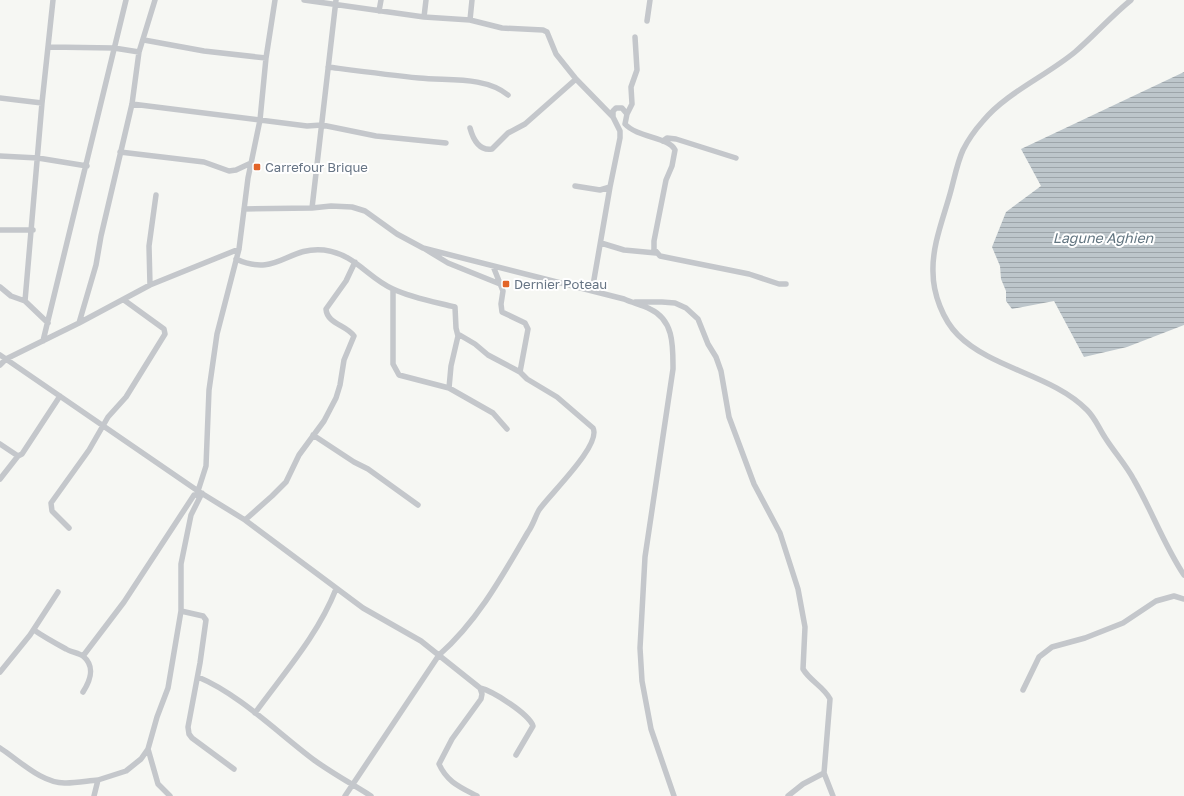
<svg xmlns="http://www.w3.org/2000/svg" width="1184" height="796" font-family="'Golos Text',sans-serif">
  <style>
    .water { fill: url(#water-rules) }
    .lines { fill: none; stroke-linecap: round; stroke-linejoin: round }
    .minor { stroke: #c4c7cb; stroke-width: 5.5 }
    .poi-dot { fill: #e26428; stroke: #fff; stroke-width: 1.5 }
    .labels { text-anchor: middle; stroke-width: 4; stroke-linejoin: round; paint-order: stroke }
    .poi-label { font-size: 13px; fill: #667484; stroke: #fff; text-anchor: start }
    .water-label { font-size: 14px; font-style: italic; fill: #627580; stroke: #fff }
  </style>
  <defs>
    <pattern id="water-rules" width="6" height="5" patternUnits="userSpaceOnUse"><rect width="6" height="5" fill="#bdc6cb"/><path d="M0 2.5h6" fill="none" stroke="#9da5aa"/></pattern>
  </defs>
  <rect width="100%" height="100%" fill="#f6f7f3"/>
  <path class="water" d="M 1184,72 L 1184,325 L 1127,347 L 1084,357 L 1054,301 L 1012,309 L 1006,301 L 1006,291 L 1001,279 L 1000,266 L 992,247 L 1006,212 L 1041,186 L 1021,149 Z"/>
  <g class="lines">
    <path class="minor" d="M 304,0 L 424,17 L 470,20 L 502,28 L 543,30 L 547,32 L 556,54 L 576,79 L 613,117 L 620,131 L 620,138 L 610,187 L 600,190 L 575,186
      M 1131,0 C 1111,16 1094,36 1075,52 C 1046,76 1006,93 983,121 C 975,130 968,140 963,150 C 957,163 954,180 950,194 C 943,219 932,246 933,272 C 933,294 943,320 958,335 C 992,369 1053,375 1087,410 C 1096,419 1099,429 1106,439 C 1115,453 1126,465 1134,480 C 1152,511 1164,545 1184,575
      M 379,11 L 381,0
      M 424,17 L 426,0
      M 470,20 L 472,0
      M 647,21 L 650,0
      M 635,37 L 637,70 L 631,87 L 632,104 L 627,114 L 625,124 C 638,138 669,137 675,150 L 672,166 L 666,180 L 654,241 L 654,249 L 660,256 L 749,274 L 779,284 L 786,284
      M 144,40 L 204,51 L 266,58
      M 49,47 L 114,48 L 139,52
      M 328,67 C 359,71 389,75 419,78 C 448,81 485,76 508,95
      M 0,98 L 42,103
      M 132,104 L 307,126 L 322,125 L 376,136 L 446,143
      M 613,117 L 613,111 L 616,108 L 622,108 L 627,114
      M 470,128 C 473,139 479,151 492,149 L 508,133 L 525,124 L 576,79
      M 663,141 L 667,138 L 676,139 L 736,158
      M 120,152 L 204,162 L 229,171 L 236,170 L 251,163
      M 0,156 L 38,158 L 87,166
      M 312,208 L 336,0
      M 244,209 L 312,208 L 331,206 L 352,207 L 365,211 L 397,234 L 423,248 L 624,299 C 633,303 642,305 650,309 C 674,320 673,346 673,369 L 645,557 L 640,648 L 642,681 L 651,729 L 674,796
      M 0,230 L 33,230
      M 601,243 L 624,250 L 656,253
      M 425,249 L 448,263 L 500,284
      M 236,259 C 277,278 287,246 324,250 C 355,254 368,278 393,289 C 412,298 435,302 455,307 L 456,328 L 458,336 L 451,366 L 449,388
      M 150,285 L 149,246 L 156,195
      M 0,287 L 11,296 L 25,301 L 48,323
      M 393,289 L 393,364 L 399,375 L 449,388 L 493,413 L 507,429
      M 592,291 L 610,187
      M 25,301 L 42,103 L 53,0
      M 635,302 L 662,302 L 675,303 L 686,308 L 698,319 L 708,344 L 716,357 L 721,371 L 729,417 L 754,484 L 780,533 L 798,589 L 805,627 L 803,669 C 810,681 824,687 830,699 L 824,773 L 833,796
      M 79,323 L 96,265 L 101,236 L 132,104 L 139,52 L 155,0
      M 458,334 L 475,344 L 488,355 L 520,372
      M 43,341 L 126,0
      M 0,355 L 198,491 L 245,520 L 363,608 L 421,641 L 480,688 C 493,691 529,714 533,726 L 516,755
      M 0,365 L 6,359 L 79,323 L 150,285 L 239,249
      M 313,435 L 354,462 L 368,469 L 418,505
      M 0,444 L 18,456 L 22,454 L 60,396
      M 0,479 L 18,456
      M 198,491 L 206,466 L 209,390 L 217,334 L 239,249 L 248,178 L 260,120 L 266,58 L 275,0
      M 245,520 L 272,496 L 286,482 L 299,455 L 324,421 L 336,398 L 340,385 L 344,360 L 354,336 C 347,325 327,324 326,309 L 346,281 L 355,262
      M 69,528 L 52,511 L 51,503 L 89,450 L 108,417 L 126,397 L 165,334 L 164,329 L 124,300
      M 181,611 L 203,616 L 206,620 L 200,663 L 188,727 L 189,734 L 192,738 L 234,769
      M 34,630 C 44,637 55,643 66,649 C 71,652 79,653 83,656 C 96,667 90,681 83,692
      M 83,656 L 124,602 L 194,495 L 197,495 L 199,498
      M 0,672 L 30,635 L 58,592
      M 198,677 C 239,694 278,733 314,760 C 332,773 352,784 371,796
      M 1023,690 L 1039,657 L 1052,647 L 1085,638 L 1123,623 L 1156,601 L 1174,596 L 1184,599
      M 255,713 C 284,673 318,635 336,589
      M 0,748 C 19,760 42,784 66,783 C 76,783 87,781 98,780
      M 148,749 L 158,784 L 170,796
      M 94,796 L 98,780 L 126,771 L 141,759 L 148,749 L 157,717 L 168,688 L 181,611 L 181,564 L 191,515 L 202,493
      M 345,796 L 439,655 C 477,622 503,575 528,532 C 533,525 535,517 539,510 C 549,495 602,445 593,428 L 557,397 L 527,379 L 520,372 L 528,329 L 525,323 L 502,312 L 501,304 L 503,291 L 493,266
      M 477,796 C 460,787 447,782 439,764 L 452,739 L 481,699 L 482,694 L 480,688
      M 788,796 L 803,784 L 824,773"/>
  </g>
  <g class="poi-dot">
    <rect x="253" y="163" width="8" height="8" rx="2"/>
    <rect x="502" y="280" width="8" height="8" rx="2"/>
  </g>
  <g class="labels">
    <g class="poi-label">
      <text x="265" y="172">Carrefour Brique</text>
      <text x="514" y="289">Dernier Poteau</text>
    </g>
    <g class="water-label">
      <text x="1103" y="243">Lagune Aghien</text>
    </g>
  </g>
</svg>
